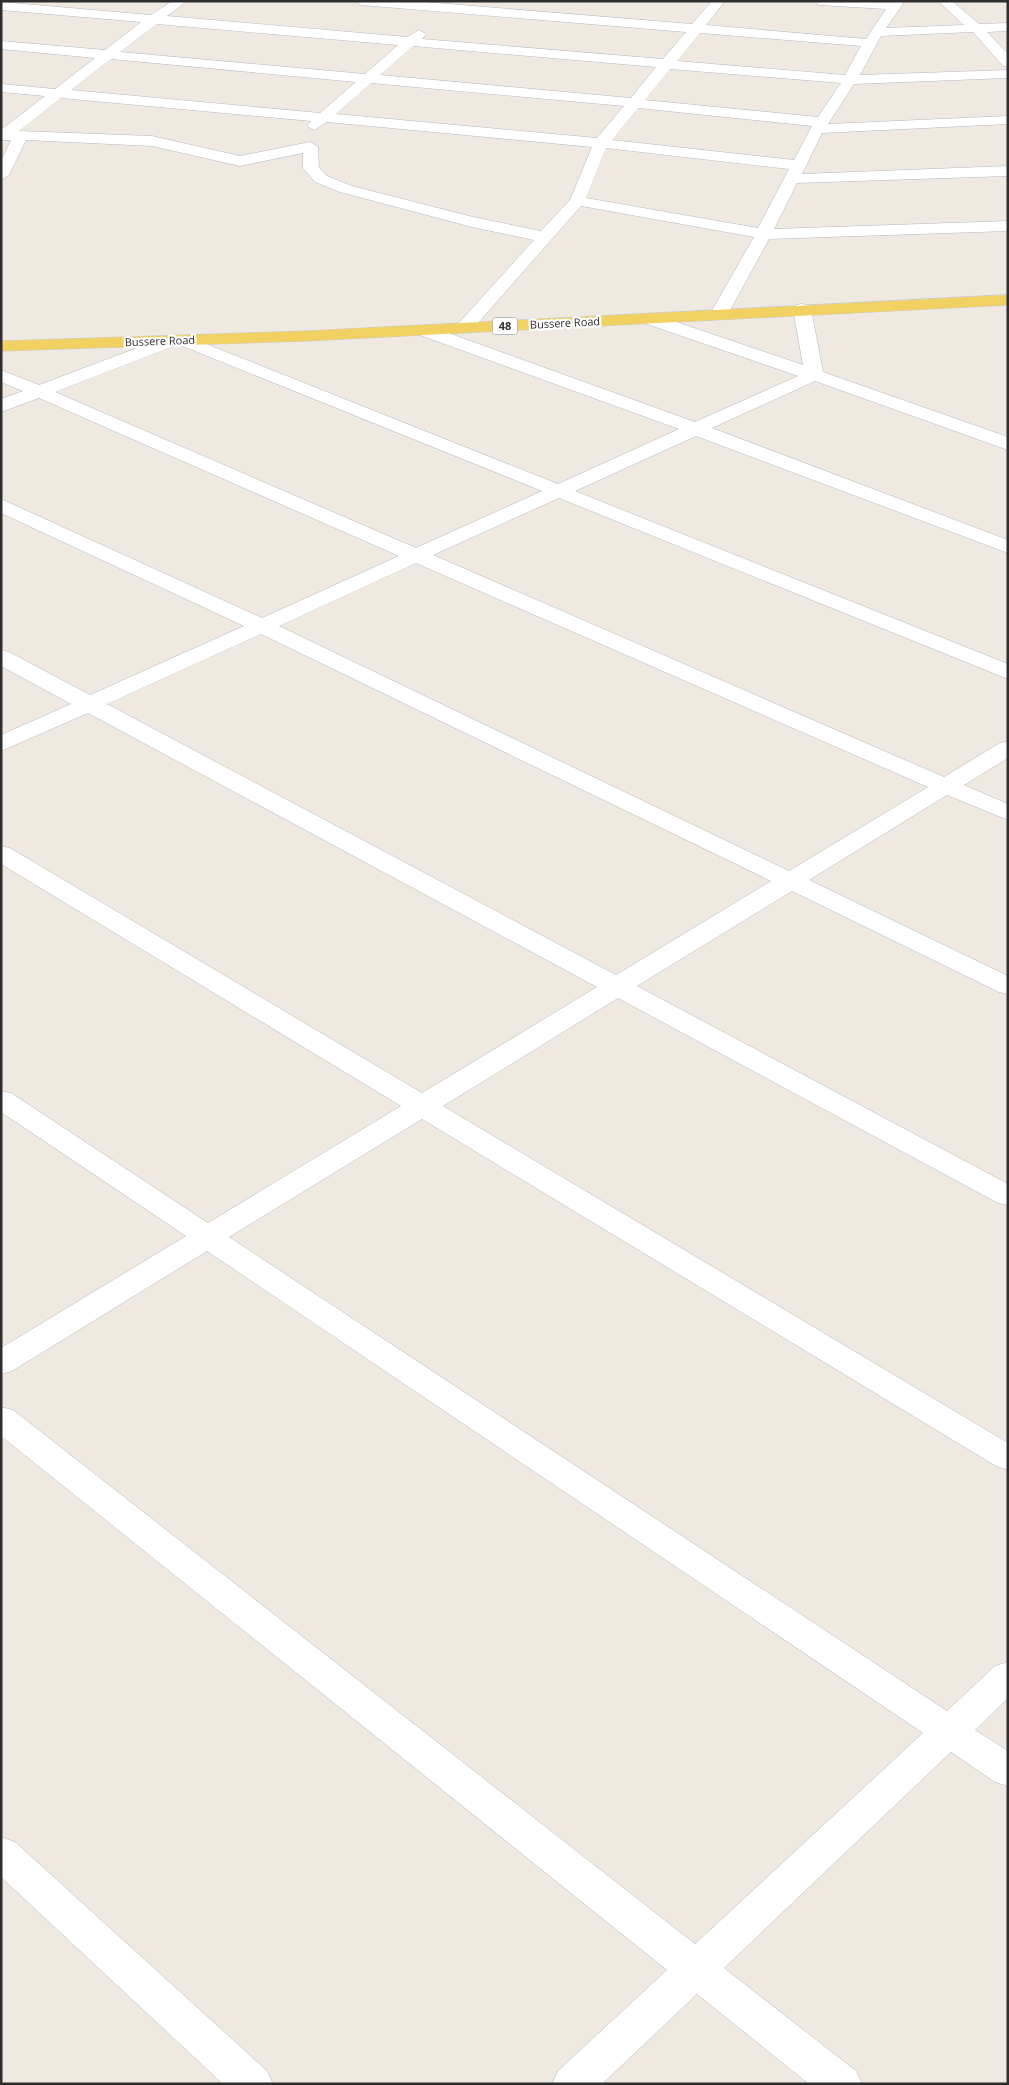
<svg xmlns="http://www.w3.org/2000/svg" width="1009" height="2085" font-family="'Open Sans',sans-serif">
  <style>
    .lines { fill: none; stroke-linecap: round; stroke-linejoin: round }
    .minor-casing { stroke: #b4b7c1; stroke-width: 1 }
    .major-casing { stroke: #c9c9c9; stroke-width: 1 }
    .minor { fill: #fff; fill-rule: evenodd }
    .major { fill: #f2d163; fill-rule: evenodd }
    .labels { text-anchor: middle; stroke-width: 4.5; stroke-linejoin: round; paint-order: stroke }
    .far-street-label { font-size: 11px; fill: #2e2e2e; stroke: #fff }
    .shield { fill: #fff; stroke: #6d6d6d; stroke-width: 1 }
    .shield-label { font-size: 11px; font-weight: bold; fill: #2e2e2e }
  </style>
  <rect width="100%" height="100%" fill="#efe9e1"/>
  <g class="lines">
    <defs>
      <path id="minor" d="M 172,1 L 187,1 L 167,16 L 407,37 L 419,30 L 426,34 L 422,39 L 663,59 L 686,32 L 361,5 L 355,1 L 412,1 L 692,24 L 712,1 L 725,1 L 706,25 L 866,39 L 886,9 L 819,5 L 813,1 L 905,1 L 886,28 L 964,25 L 938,1 L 952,1 L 979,24 L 1008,23 L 1008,31 L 987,32 L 1008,54 L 1008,67 L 1003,66 L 973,32 L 881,36 L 860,75 L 1008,70 L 1008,78 L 854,84 L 828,124 L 1008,116 L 1008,124 L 822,133 L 802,174 L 1008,166 L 1008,176 L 797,183 L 774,229 L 1008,221 L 1008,231 L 769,239 L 728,314 L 725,318 L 713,318 L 710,314 L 754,237 L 581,206 L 470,332 L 458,332 L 455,328 L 458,324 L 534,240 L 472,227 L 340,192 L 315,182 L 303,168 L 303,153 L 240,166 L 152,146 L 26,140 L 9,175 L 1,180 L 1,161 L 11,140 L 1,140 L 1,130 L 45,96 L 1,92 L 1,84 L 55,89 L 95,58 L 1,49 L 1,41 L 105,50 L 141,22 L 1,10 L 1,2 L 151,15 ZM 157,24 L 398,45 L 365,74 L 120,52 ZM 700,33 L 861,46 L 845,75 L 677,61 ZM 413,46 L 656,67 L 631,98 L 380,75 ZM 111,59 L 356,82 L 320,113 L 71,90 ZM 670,69 L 841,83 L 818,117 L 645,100 ZM 371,83 L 624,106 L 597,138 L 336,114 ZM 61,98 L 311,121 L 307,126 L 314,130 L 327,122 L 592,147 L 570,200 L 541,231 L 473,217 L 352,186 L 327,176 L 319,167 L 318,147 L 310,142 L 240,156 L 152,136 L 19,131 ZM 638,108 L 812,126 L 794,160 L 612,140 ZM 606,148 L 789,169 L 758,228 L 586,198 Z
        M 802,304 L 808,305 L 811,309 L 823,372 L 1008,437 L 1008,450 L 815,381 L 712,428 L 1008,540 L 1008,553 L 696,436 L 575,491 L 1008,664 L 1008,679 L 559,498 L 433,555 L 944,777 L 1000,743 L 1008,741 L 1008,758 L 964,785 L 1008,804 L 1008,820 L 947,795 L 809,880 L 1008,976 L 1008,994 L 999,992 L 792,891 L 637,986 L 1008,1184 L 1008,1205 L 998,1203 L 618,998 L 443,1106 L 1008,1443 L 1008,1470 L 996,1466 L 422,1119 L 229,1237 L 947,1711 L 995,1666 L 1008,1662 L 1008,1698 L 975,1730 L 1008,1751 L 1008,1786 L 995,1782 L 951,1752 L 724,1968 L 856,2071 L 862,2084 L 809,2084 L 697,1994 L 602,2084 L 552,2084 L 558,2071 L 667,1970 L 1,1436 L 1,1407 L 13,1410 L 695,1944 L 923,1733 L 207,1251 L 12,1371 L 1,1374 L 1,1348 L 186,1236 L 1,1112 L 1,1091 L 11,1093 L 208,1223 L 401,1106 L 1,864 L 1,846 L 10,848 L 422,1093 L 597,987 L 88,713 L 1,751 L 1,735 L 71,704 L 1,666 L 1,650 L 9,652 L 90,695 L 244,626 L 1,513 L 1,499 L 262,618 L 399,556 L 39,398 L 1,412 L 1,399 L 23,391 L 1,382 L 1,370 L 39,385 L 166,337 L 172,336 L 179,338 L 186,336 L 558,484 L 679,429 L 417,334 L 414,330 L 417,326 L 429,326 L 695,422 L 798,376 L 641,322 L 638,318 L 641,314 L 653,314 L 803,365 L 793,309 L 796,305 ZM 179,344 L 180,345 L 542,491 L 416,548 L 55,392 ZM 416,563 L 928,787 L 789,871 L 279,626 ZM 261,634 L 771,881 L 616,975 L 107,704 Z
        M 1,1837 L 15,1842 L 267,2071 L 273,2084 L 223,2084 L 1,1877 Z"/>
      <path id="major" d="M 1008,295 L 1008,305 L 307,341 L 1,351 L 1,341 L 307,331 Z"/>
    </defs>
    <use href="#minor" class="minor-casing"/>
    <use href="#major" class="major-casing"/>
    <use href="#minor" class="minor"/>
    <use href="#major" class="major"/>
  </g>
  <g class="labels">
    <g class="far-street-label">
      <text transform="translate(565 323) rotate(-3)" y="4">Bussere Road</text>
      <text transform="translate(160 341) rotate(-2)" y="4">Bussere Road</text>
    </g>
    <rect class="shield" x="492.5" y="317.5" width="25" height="17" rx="4"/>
    <g class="shield-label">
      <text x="505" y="330">48</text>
    </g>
  </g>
  <rect width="1009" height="2085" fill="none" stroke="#2e2e2e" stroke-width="5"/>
</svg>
